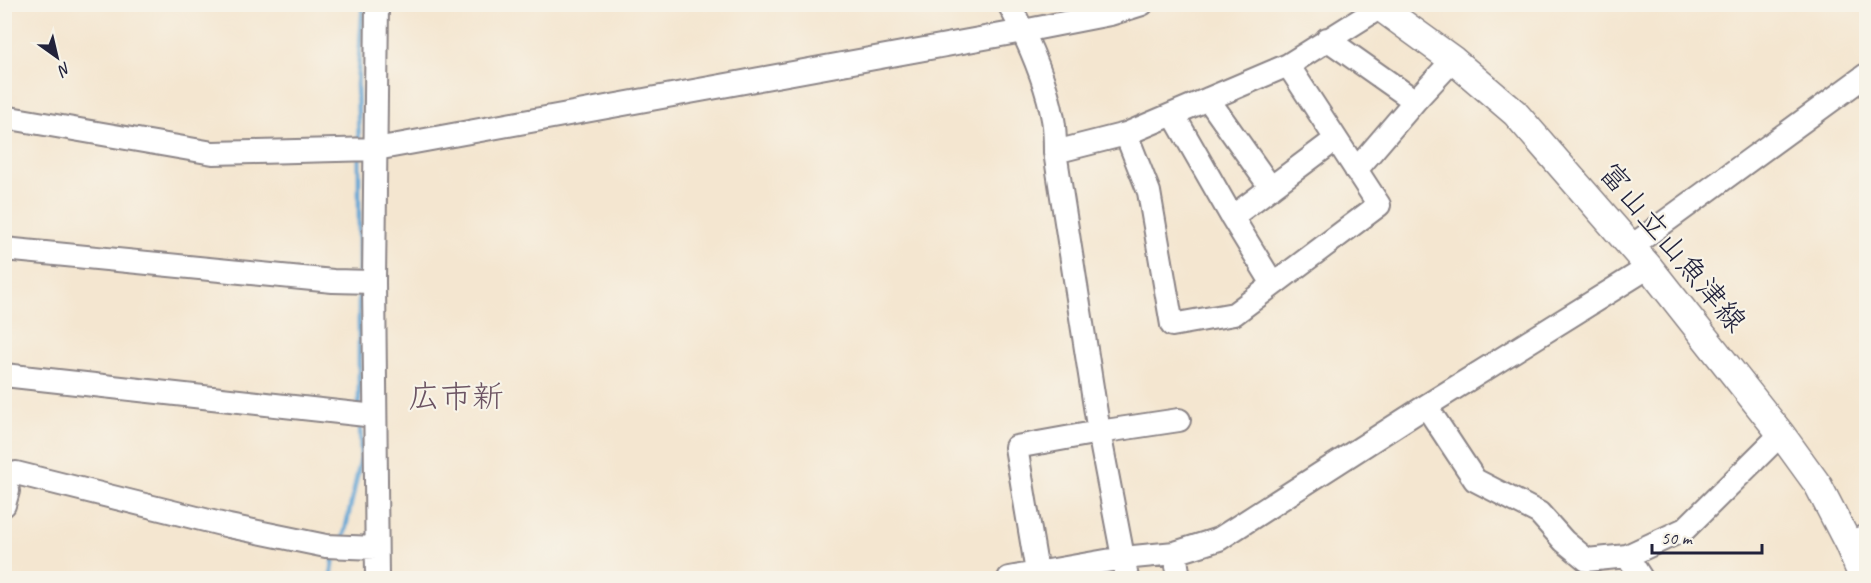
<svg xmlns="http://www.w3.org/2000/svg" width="1871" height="583" font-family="Caveat,'Klee One',sans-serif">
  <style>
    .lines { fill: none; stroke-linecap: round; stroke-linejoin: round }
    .stream { stroke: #5fa4d4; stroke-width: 4.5 }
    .minor-casing { stroke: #8b8486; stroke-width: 26 }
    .major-casing { stroke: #8b8486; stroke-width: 30 }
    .minor { stroke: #fff; stroke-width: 22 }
    .major { stroke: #fff; stroke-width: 27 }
    .labels { text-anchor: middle; stroke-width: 4.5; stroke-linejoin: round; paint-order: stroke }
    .street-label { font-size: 30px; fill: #22223b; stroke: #f7f3e8 }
    .neighbourhood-label { font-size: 32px; fill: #6b5362; stroke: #f7f3e8 }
  </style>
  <rect width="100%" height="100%" fill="#f7f3e8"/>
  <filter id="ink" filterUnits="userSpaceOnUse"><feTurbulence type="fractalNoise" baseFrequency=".0167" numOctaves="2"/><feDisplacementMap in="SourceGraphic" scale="12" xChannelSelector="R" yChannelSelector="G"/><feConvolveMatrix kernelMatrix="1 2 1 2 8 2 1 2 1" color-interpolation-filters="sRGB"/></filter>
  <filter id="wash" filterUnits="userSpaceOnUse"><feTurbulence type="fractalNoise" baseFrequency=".008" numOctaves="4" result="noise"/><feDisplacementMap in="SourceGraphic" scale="24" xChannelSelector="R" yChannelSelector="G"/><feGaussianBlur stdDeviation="1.35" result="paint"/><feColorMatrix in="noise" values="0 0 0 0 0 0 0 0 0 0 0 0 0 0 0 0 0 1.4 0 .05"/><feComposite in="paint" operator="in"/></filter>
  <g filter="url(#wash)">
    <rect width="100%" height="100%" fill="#f4e6d0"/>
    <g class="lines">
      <path class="stream" d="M 359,143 L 357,85 L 363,4
        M 359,275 L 359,157
        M 359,289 L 359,406
        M 343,540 L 361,458 L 360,421
        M 331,578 L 334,555"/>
    </g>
  </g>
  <g filter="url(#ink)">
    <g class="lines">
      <defs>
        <path id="minor" d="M 1009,4 C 1028,40 1046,79 1053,119 C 1055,129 1055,141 1055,152 L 1099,432 L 1127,578
          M 1327,39 L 1415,101
          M 1208,99 L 1271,188
          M 1173,114 L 1232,217 L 1273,284
          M 4,117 L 213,153 L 376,149 L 1023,31 L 1110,14 L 1142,4
          M 1126,134 L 1149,192 L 1172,325 L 1234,314 L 1379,205 L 1288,65
          M 1055,152 L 1126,134 L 1288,65 L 1379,8
          M 1356,170 L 1415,101 L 1453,60
          M 1232,217 L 1336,139
          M 1632,246 L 1866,75
          M 4,249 L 333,281 L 374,282
          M 4,375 L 375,416
          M 1426,406 L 1475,480 L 1539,513 L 1564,541 L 1587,560 L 1627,556 L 1685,529 L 1781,434
          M 16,473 L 229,526 L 326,546 L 376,548
          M 4,489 L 8,491 L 4,505
          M 1848,543 L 1866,536
          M 1175,553 L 1179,578
          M 1627,556 L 1641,578
          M 377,578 L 374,282 L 377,4
          M 1009,578 L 1123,558 L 1175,553 L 1219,539 L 1426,406 L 1649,267
          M 1038,578 L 1016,447 L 1099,432 L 1179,420"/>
        <path id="major" d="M 1376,4 L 1453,60 L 1515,113 L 1649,267 L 1781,434 L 1818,485 L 1848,543 L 1863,578"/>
      </defs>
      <use href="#minor" class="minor-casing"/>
      <use href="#major" class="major-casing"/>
      <use href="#minor" class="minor"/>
      <use href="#major" class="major"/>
    </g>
  </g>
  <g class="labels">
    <g class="street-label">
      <text transform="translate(1673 247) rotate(50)" y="10">富山立山魚津線</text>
    </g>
    <g class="neighbourhood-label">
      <text x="456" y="407">広市新</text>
    </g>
  </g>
  <rect width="1871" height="583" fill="none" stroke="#f7f3e8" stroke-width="24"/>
  <g transform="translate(57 57) rotate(146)" stroke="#f7f3e8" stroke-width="4.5" paint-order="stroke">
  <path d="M0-4.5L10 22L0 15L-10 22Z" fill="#22223b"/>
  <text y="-9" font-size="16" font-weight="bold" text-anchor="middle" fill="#22223b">N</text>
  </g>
  <path d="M1652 544v9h110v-9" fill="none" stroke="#22223b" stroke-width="3"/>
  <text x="1661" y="544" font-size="18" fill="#22223b" stroke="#f7f3e8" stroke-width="4.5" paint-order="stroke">50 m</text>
</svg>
